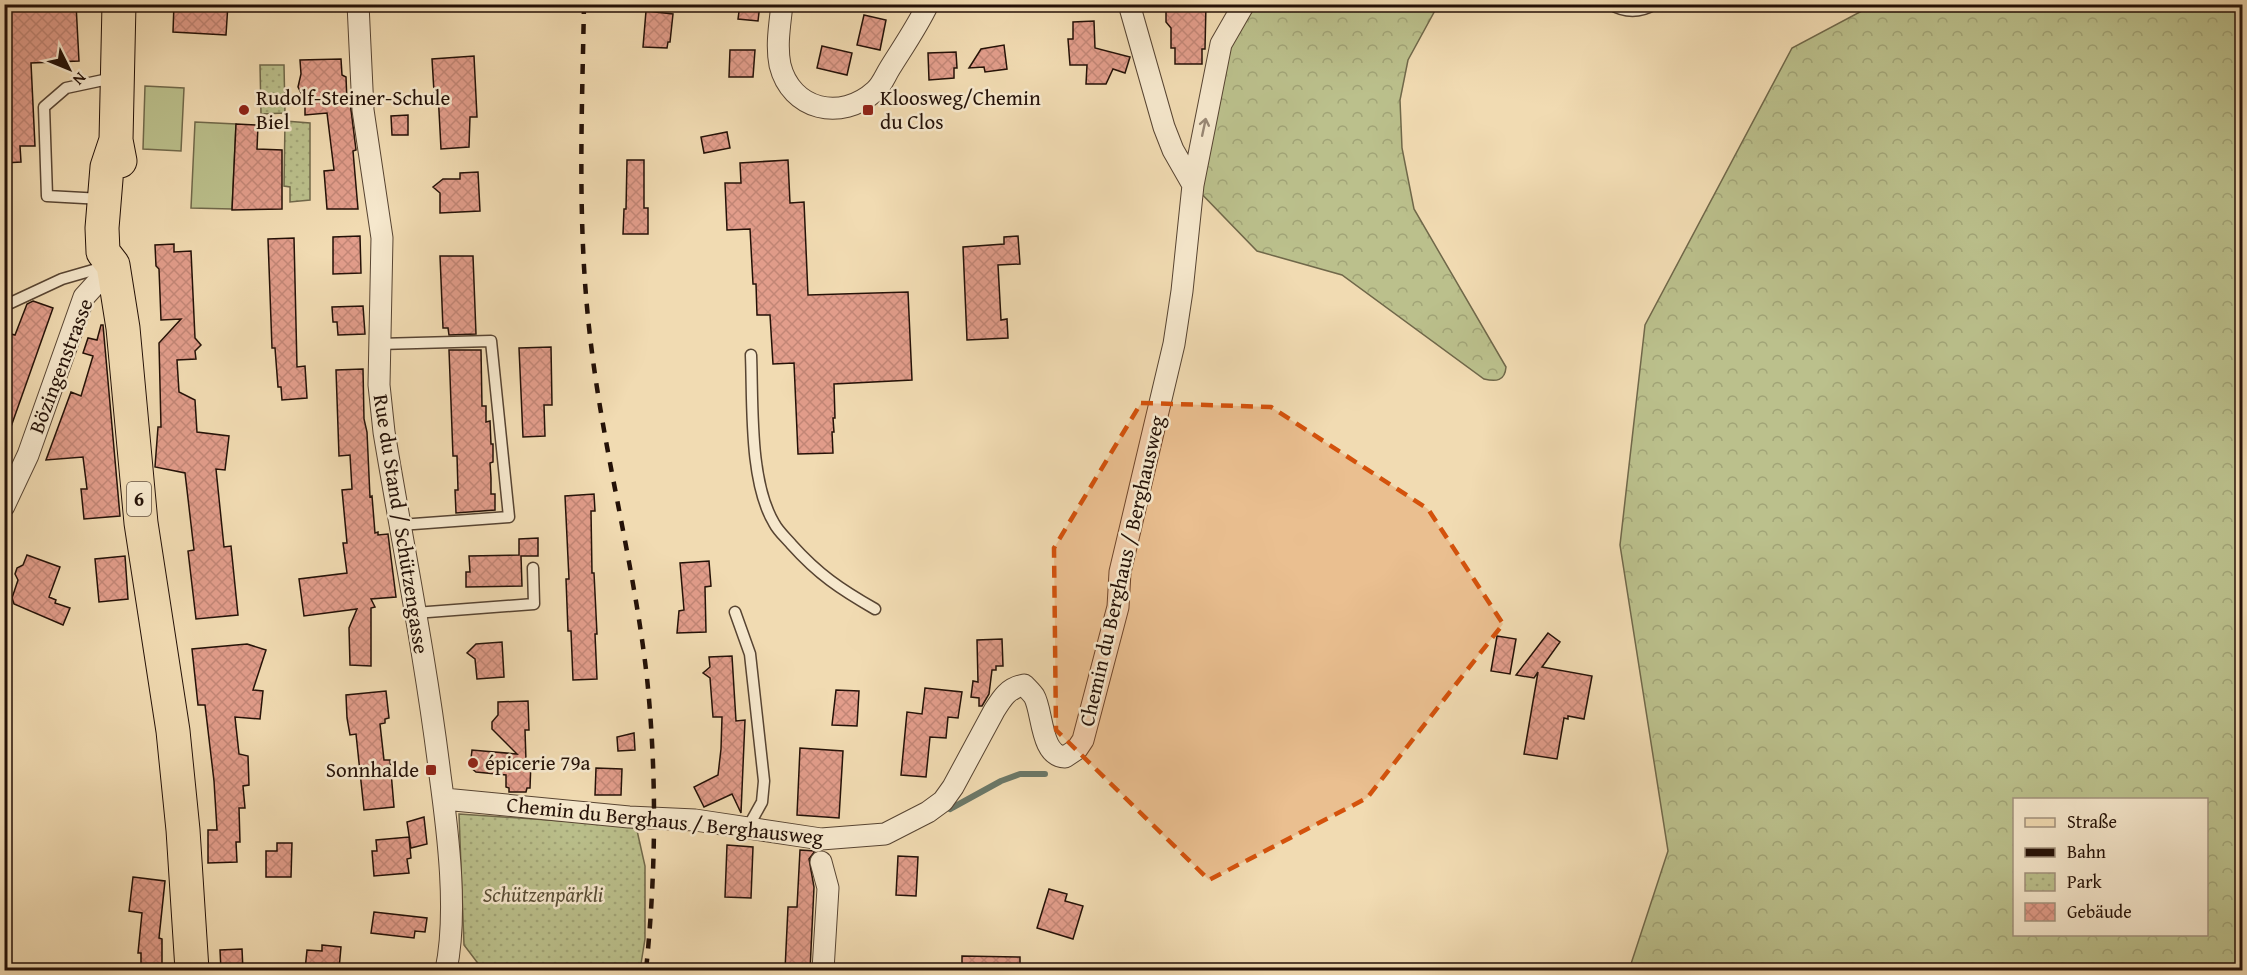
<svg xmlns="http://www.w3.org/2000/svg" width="2247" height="975" font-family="'Gentium Book Plus',serif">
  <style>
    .forest { fill: url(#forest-crowns); stroke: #70684a; stroke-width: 1.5; fill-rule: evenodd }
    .park { fill: url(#park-dots); stroke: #70684a; stroke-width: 1.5 }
    .garden { fill: #bbc08c; stroke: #70684a; stroke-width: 1.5 }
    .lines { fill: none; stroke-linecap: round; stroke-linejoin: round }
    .stream { stroke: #6b7868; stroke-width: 6 }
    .building { fill: url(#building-cross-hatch); stroke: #241107; stroke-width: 1.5 }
    .lane-casing { stroke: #574432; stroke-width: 13 }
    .street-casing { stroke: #574432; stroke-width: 23 }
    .primary-casing { stroke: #241107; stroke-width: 35 }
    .lane { stroke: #f6e8cd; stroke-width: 10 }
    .street { stroke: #f6e8cd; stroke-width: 21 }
    .primary { stroke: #f1dbb2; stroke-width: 33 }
    .rail { stroke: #241107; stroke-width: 4.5; stroke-dasharray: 10 10; stroke-linecap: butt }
    .oneway { stroke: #988774 }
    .marked { fill: #d4520c; fill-opacity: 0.2; stroke: #d4520c; stroke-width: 4.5; stroke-dasharray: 12 8; stroke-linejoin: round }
    .poi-dot { fill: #8f2418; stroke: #f6e8cd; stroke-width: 2 }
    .labels { text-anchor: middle; stroke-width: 5; stroke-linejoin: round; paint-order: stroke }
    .shield { fill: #f6e8cd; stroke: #635242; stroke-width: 1.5 }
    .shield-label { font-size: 20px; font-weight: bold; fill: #241107 }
    .poi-label { font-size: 21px; fill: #241107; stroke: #f6e8cd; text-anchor: start }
    .street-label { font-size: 21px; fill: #241107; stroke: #f6e8cd }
    .park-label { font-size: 21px; font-style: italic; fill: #594e36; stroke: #f6e8cd }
  </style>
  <defs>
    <pattern id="forest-crowns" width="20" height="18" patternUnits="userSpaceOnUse" patternTransform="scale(1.5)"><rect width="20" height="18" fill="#bbc08c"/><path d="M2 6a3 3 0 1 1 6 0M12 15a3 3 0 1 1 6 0" fill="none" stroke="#a1a477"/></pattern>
    <pattern id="park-dots" width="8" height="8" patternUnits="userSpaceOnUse" patternTransform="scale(1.5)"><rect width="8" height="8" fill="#bbc08c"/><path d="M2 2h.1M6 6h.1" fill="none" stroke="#a1a477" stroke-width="1.8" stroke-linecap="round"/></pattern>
    <pattern id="building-cross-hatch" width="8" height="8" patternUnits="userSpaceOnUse" patternTransform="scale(1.5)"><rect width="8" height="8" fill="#e29d8b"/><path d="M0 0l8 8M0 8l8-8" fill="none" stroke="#c28676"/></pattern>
  </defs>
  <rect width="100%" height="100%" fill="#f1dbb2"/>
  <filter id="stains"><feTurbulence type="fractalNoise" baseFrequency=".00333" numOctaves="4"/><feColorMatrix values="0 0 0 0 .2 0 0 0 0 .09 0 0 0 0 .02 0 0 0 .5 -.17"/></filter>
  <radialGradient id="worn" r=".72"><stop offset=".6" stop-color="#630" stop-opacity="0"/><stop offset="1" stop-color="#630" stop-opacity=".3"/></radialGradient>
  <path class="forest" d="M 1244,5 L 1438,5 L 1408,60 L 1400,100 L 1402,148 L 1414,209 L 1506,367 C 1505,381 1496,382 1484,379 L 1342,275 L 1257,251 L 1193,185 L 1221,44 Z
    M 1873,5 L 2242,5 L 2242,970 L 1629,970 L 1668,851 L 1620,545 L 1645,325 L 1792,48 ZM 2014,800 L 2206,800 L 2206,934 L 2014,934 Z"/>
  <path class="park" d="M 260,65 L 284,65 L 285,113 L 261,114 Z
    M 285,121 L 310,123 L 310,200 L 290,202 L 290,187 L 284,186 Z
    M 459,814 L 636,826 L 645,866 L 645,939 L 640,970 L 483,970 L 464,945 Z"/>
  <path class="garden" d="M 145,86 L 184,88 L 181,151 L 143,149 Z
    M 195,122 L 236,124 L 232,209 L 191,208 Z"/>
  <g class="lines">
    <path class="stream" d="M 950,809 L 1001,781 L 1020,774 L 1045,774"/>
  </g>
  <path class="building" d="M 4,4 L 76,4 L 79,61 L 31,63 L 35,146 L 20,146 L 21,162 L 4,163 Z
    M 174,4 L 228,4 L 226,35 L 173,32 Z
    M 740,4 L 760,4 L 758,21 L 738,19 Z
    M 1166,4 L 1206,4 L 1205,49 L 1202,49 L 1202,64 L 1175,64 L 1175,48 L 1171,48 L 1171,28 L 1166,22 Z
    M 646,11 L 673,14 L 670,42 L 668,42 L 667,48 L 643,47 Z
    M 864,15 L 886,20 L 880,50 L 857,45 Z
    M 1094,21 L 1095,48 L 1130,57 L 1125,73 L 1113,69 L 1106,84 L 1086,84 L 1087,65 L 1070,65 L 1068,39 L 1073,39 L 1073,22 Z
    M 1004,45 L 1007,69 L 985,72 L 984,67 L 969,68 L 981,49 Z
    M 822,46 L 852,53 L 847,75 L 817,68 Z
    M 730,50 L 755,50 L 753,77 L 729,77 Z
    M 956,52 L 957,68 L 954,68 L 954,78 L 929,80 L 928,53 Z
    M 474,56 L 477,117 L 470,117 L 469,147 L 441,149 L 438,92 L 434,92 L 432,59 Z
    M 341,59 L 342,75 L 346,77 L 347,102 L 350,102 L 356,150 L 353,151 L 358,209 L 327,209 L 324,171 L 334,170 L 327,113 L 305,115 L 305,101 L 298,87 L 301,74 L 300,60 Z
    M 408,115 L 408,135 L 392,135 L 391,116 Z
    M 236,124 L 258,125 L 257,149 L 282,150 L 282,209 L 232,210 Z
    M 727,132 L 730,148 L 704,153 L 701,137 Z
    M 627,160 L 644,160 L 644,208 L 648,208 L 648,234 L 623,234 L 624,209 L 626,209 Z
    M 788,160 L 790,203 L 804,202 L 808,295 L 908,292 L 912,380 L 834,384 L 835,418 L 833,418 L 834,432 L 832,432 L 833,453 L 798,454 L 794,363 L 773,364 L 770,315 L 757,315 L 756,284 L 753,284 L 750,229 L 727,230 L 725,183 L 741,183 L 740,163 Z
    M 478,172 L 480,211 L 440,213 L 440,193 L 433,187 L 443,179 L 460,179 L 460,173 Z
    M 360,236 L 361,273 L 333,274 L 333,237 Z
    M 1018,236 L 1020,264 L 998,265 L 1001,320 L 1007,319 L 1008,338 L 967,340 L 963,247 L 1004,244 L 1004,237 Z
    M 294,238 L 297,367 L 305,366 L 307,398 L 282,400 L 281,387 L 278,387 L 275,348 L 272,348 L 268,239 Z
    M 174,244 L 174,252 L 191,251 L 195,338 L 201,345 L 195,351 L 196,359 L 177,360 L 179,392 L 195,400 L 197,432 L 229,436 L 225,470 L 216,469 L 224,547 L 231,546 L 238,615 L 196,619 L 188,551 L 194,550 L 185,473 L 155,467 L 158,427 L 161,427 L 159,343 L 181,319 L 161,320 L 159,269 L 156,266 L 155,245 Z
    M 440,256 L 473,256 L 476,334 L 449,335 L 448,328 L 443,328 Z
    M 33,301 L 53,308 L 7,438 L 4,438 L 4,352 L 11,334 L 15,335 L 27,304 Z
    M 363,306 L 365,334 L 338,335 L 337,322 L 333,322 L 332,307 Z
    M 101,325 L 103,325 L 120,516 L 84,519 L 81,489 L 87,489 L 83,457 L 46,460 L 71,392 L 81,396 L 93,356 L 83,353 L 88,338 L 97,340 Z
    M 551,347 L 552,405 L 544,405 L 545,436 L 523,437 L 519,348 Z
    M 449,350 L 481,350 L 482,406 L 486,406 L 486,422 L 490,421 L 491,444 L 493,444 L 493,462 L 490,463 L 491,478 L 491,494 L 495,494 L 495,510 L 456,513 L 455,490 L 458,490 L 457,456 L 453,456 Z
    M 363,369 L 364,419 L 367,432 L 370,497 L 372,496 L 375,533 L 378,532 L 378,535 L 388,534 L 396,597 L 371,599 L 375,607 L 371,608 L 371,666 L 350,665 L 349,628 L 357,609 L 304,616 L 299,579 L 347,573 L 343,543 L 347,543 L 342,490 L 352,489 L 350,455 L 339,456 L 336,370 Z
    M 594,494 L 595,511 L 591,511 L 592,573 L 594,573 L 597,634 L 595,634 L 597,679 L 573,680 L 571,631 L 568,631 L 566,579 L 569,579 L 565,496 Z
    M 538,538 L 538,556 L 521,556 L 522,586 L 466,587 L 466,572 L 470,572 L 469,556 L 519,555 L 519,539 Z
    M 27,555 L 60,567 L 49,597 L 56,600 L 55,603 L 70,608 L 63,625 L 14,604 L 12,598 L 18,580 L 15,574 L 17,568 L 23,565 Z
    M 125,556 L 128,599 L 99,602 L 95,559 Z
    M 709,561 L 711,586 L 705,587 L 706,632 L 677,633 L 679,611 L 684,610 L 680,563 Z
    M 1548,633 L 1560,642 L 1542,667 L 1592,676 L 1584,719 L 1568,716 L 1568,719 L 1564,718 L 1557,759 L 1524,754 L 1538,672 L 1534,678 L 1516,675 Z
    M 1497,636 L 1516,639 L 1510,674 L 1491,671 Z
    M 1002,639 L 1003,666 L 996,666 L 996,670 L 992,670 L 989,694 L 982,706 L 979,706 L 979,698 L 971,697 L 973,681 L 978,682 L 977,640 Z
    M 502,642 L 504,677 L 477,679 L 475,659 L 467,653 L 476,644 Z
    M 247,644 L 266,650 L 253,690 L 263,691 L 260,719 L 235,717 L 239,754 L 248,756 L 249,785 L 243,786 L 245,808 L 239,808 L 240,842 L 236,842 L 237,862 L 208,863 L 208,830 L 217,830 L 214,781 L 205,705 L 198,705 L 192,649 Z
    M 732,656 L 736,721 L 745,720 L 741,813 L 732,794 L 704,807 L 694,787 L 718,775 L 721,749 L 722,717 L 713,717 L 710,678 L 703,673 L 710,667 L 709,657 Z
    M 925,688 L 962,692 L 958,718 L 948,717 L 946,738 L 930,737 L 926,777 L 901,775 L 907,712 L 922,714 Z
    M 836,690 L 859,691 L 857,726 L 832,725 Z
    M 386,691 L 389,718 L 385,719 L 385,723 L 380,724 L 384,760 L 390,760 L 394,807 L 364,810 L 356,734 L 350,735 L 347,718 L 346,695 Z
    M 528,701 L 529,730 L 525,730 L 526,761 L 531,761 L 530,788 L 527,788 L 526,792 L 509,792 L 509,788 L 506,787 L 506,775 L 476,772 L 470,767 L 472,750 L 517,754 L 492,729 L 492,722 L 498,715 L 498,702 Z
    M 634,733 L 635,750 L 618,751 L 617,737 Z
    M 800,748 L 843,751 L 839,818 L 797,815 Z
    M 596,768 L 622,769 L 621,795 L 595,795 Z
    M 424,817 L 427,844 L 411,848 L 407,822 Z
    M 409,837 L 411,858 L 407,859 L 409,873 L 374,876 L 372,851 L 377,851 L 376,840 Z
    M 277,843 L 292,843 L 291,877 L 266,877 L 266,851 L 277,851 Z
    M 727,845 L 753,847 L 751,898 L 725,897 Z
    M 800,850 L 815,851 L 809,859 L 814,887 L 810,970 L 785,970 L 788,907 L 797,907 Z
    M 898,856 L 918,857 L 916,896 L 896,895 Z
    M 133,877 L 165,881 L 159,938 L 162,939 L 162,970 L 141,970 L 141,953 L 138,953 L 142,913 L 129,911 Z
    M 1049,889 L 1067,894 L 1065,901 L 1083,906 L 1073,939 L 1037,928 Z
    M 374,912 L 427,918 L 425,932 L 415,931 L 414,938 L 371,933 Z
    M 322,945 L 341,947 L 339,969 L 305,970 L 307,950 L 322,951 Z
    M 242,949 L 243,970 L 221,970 L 220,950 Z
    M 962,956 L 1020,957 L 1020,970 L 962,970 Z"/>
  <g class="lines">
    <defs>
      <path id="lane" d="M 1610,4 C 1625,13 1640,13 1655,4
        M 102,199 L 47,196 L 44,107 L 66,88 L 113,78
        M 4,306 L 62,279 L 107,266
        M 379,344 L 491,341 L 509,517 L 400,525
        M 751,355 C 753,404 749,481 774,523 C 778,531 786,538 792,545 C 818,574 840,589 875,609
        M 735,612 L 750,654 L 764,781 L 762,802 L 747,829
        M 415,613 L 534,604 L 533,568"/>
      <path id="street" d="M 358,4 L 363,110 L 382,238 L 379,385 L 384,432 C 403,546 426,660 440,775 C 448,833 458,913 446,970
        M 782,4 C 780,24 776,45 780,65 C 791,110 841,122 875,91 C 882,85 885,76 890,68 C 903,47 917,27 928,4
        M 1129,4 L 1164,127 L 1173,150 L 1193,185
        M 4,506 L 28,455 L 84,297 L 113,265
        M 444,799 L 629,817 L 695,820 L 821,839 L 885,834 L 928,812 L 943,801 L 953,787 L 994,711 C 1002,698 1008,688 1024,685 C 1027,688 1031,692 1034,696 C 1043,711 1040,756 1065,757 L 1077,749 L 1083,740 L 1118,607 L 1120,572 L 1174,344 L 1182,291 L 1193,185 L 1221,44 L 1244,4
        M 821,862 L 828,888 L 823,970"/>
      <path id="primary" d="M 119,4 L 116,140 L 120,161
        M 116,140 L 107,167 L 102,228 L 103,252 L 113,265 L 123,328 L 141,523 L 173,731 L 183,830 L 192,970"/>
    </defs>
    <use href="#lane" class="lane-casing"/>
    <use href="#street" class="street-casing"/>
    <use href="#primary" class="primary-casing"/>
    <use href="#lane" class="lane"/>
    <use href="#street" class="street"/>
    <use href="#primary" class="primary"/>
    <path class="rail" d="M 584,4 C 582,115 577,226 590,336 C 603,451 634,563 647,678 C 657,776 656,873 646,970"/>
  </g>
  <defs><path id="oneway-shaft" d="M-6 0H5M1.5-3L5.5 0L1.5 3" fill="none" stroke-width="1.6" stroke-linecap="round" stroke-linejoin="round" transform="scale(1.5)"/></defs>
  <use class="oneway" href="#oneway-shaft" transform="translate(1204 127) rotate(-78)"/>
  <path class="marked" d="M 1141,403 L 1271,407 L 1428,509 L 1503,624 L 1367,798 L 1209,880 L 1056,730 L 1054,548 Z"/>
  <g class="poi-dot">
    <circle cx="244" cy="110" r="6"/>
    <rect x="862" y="104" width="12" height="12" rx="3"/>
    <circle cx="473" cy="763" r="6"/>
    <rect x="425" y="764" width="12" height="12" rx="3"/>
  </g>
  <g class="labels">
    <rect class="shield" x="127" y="482" width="24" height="34" rx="4.5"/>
    <g class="shield-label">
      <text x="139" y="506">6</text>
    </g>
    <g class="poi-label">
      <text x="256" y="105">Rudolf-Steiner-Schule<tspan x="256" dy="24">Biel</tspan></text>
      <text x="880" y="105">Kloosweg/Chemin<tspan x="880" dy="24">du Clos</tspan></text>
      <text x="485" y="770">épicerie 79a</text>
      <text x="419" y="777" text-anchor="end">Sonnhalde</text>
    </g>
    <g class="street-label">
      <text transform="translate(61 366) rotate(-69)" y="7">Bözingenstrasse</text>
      <text transform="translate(401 524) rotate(81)" y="7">Rue du Stand / Schützengasse</text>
      <text transform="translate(1122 571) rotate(-77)" y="7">Chemin du Berghaus / Berghausweg</text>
      <text transform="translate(665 821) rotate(6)" y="7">Chemin du Berghaus / Berghausweg</text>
    </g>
    <g class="park-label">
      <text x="543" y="902">Schützenpärkli</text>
    </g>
  </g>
  <rect width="2247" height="975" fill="none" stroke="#f1dbb2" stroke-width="24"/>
  <rect x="6" y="6" width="2235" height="963" fill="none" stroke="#241107" stroke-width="3"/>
  <rect x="12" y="12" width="2223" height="951" fill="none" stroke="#241107" stroke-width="1.5"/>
  <rect x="2013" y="798" width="195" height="138" fill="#f6e8cd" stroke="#a2927e" stroke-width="1.5"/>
  <rect x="2025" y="818" width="30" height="9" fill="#f1dbb2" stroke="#a2927e" stroke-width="1.5"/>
  <text x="2067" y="828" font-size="18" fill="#241107">Straße</text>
  <rect x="2025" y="848" width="30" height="9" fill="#241107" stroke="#a2927e" stroke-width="1.5"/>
  <text x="2067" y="858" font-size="18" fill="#241107">Bahn</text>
  <rect x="2025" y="873" width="30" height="18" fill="url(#park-dots)" stroke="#a2927e" stroke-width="1.5"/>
  <text x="2067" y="888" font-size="18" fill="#241107">Park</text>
  <rect x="2025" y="903" width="30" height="18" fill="url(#building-cross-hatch)" stroke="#a2927e" stroke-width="1.5"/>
  <text x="2067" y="918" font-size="18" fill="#241107">Gebäude</text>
  <g transform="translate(69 69) rotate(133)" stroke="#f6e8cd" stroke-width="4.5" paint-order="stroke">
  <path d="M0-4.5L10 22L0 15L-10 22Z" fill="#241107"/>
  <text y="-9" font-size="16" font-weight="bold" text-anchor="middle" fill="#241107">N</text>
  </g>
  <rect width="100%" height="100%" filter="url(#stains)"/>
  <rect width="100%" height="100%" fill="url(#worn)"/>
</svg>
